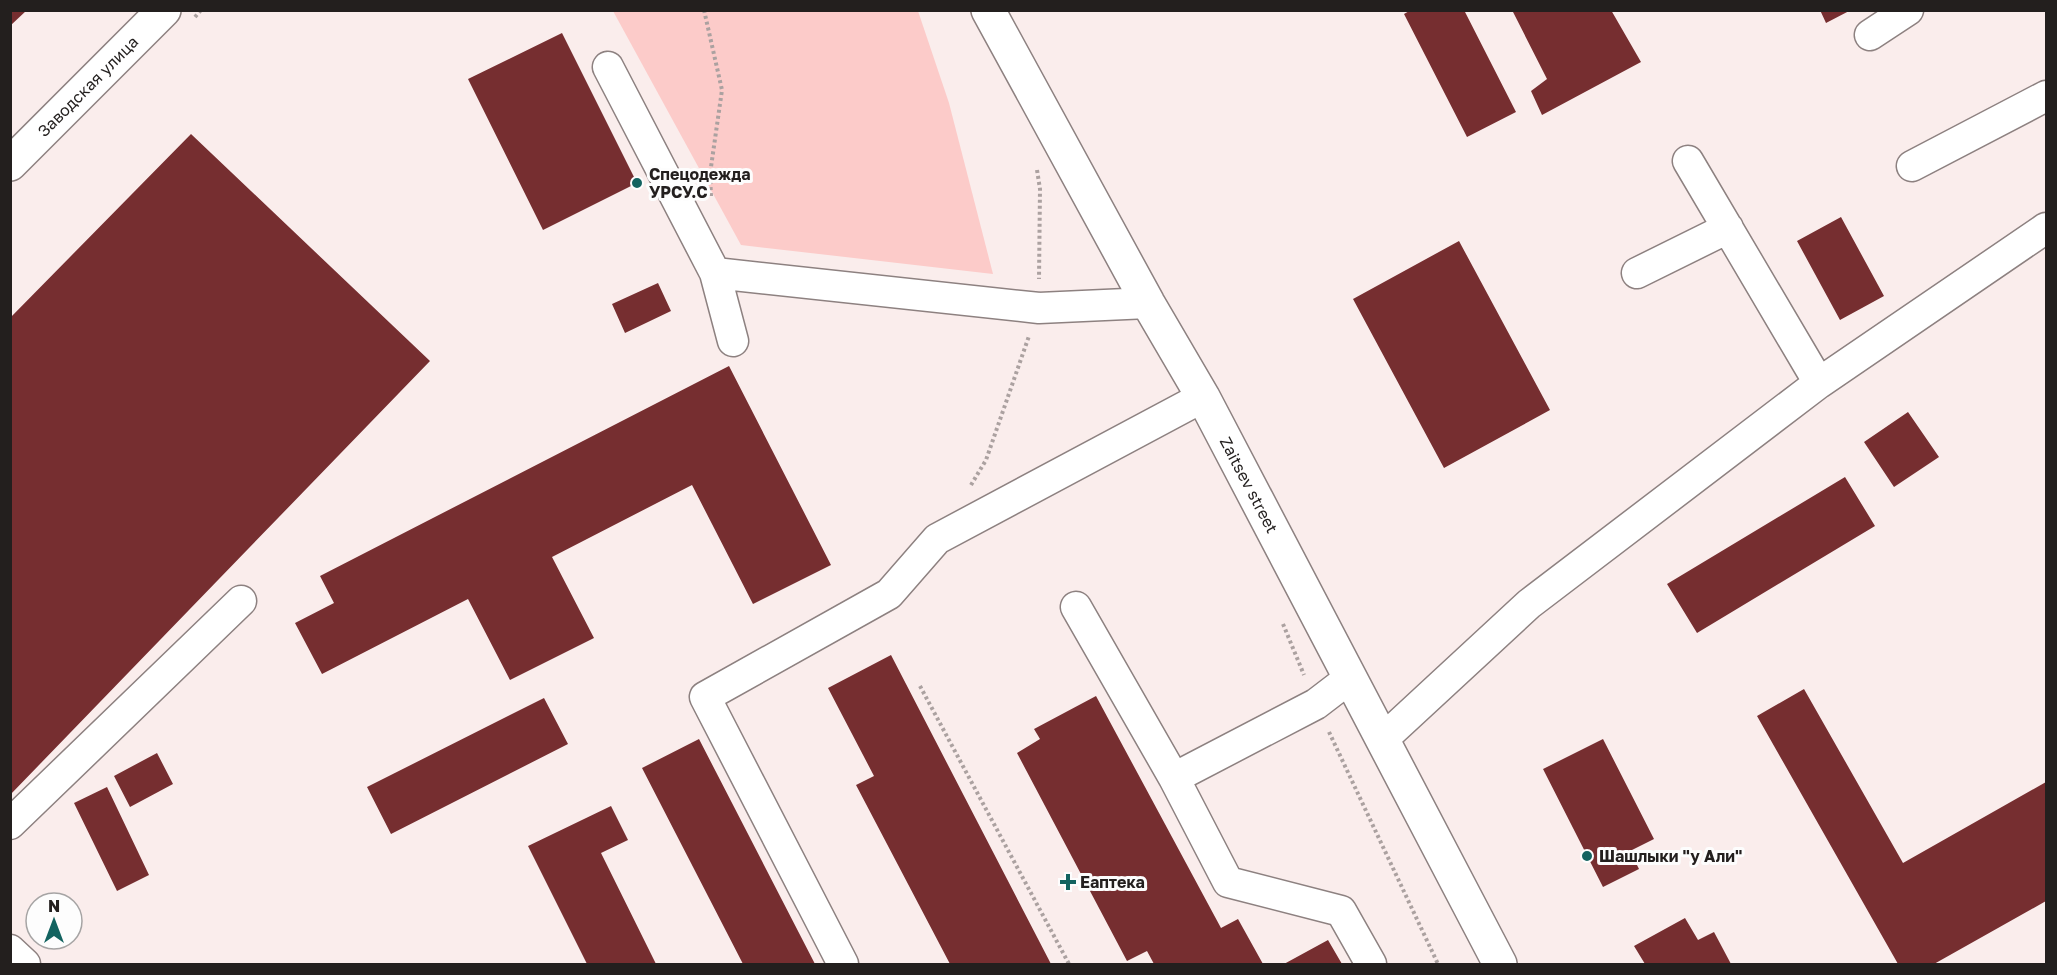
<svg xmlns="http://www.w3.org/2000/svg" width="2057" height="975" font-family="'Golos Text',sans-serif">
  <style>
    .green { fill: #fccbc9 }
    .building { fill: #762e30 }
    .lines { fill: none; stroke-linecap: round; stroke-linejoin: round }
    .minor-casing { stroke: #8d8180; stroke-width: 33 }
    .major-casing { stroke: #8d8180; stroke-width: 36 }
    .path { stroke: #aba1a0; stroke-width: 4; stroke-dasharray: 3 3; stroke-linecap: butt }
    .minor { stroke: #fff; stroke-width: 30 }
    .major { stroke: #fff; stroke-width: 33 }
    .poi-dot { fill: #136360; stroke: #fdfdfd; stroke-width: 2 }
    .labels { text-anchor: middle; stroke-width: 6; stroke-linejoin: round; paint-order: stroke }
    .street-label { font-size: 16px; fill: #231f1e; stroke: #fdfdfd }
    .poi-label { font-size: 16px; font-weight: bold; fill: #231f1e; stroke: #fdfdfd; text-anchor: start }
  </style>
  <rect width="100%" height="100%" fill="#faedec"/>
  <path class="green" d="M 613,11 L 918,11 L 949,103 L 993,274 L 741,245 Z"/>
  <path class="building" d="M 10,10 L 27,10 L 10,26 Z
    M 1411,10 L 1464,10 L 1516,112 L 1467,137 L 1404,14 Z
    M 1512,10 L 1611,10 L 1641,62 L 1542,115 L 1531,91 L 1547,79 Z
    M 1820,10 L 1851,10 L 1826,23 Z
    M 562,33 L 637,183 L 543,230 L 468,79 Z
    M 191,134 L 430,361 L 10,795 L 10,318 Z
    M 1841,217 L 1884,296 L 1840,320 L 1797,241 Z
    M 1459,241 L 1550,410 L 1444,468 L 1353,299 Z
    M 658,283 L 671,311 L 625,333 L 612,304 Z
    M 729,366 L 831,565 L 753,604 L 692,485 L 552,557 L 594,638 L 510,680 L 468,599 L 322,674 L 295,623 L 334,603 L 320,576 Z
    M 1908,412 L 1939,457 L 1894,487 L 1864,442 Z
    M 1845,477 L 1875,526 L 1697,633 L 1667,584 Z
    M 891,655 L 1051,964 L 950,964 L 856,785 L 874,776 L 828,688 Z
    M 1804,689 L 1903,863 L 2046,782 L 2046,901 L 1934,964 L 1898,964 L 1757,716 Z
    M 1096,696 L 1221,928 L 1238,919 L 1263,964 L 1154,964 L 1147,951 L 1127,961 L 1017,753 L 1040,739 L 1034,729 Z
    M 544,698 L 568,744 L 391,834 L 367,787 Z
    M 699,739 L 815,964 L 743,964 L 642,768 Z
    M 1603,739 L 1654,839 L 1630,851 L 1639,869 L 1603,887 L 1543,769 Z
    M 157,753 L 173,784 L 130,807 L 114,776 Z
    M 107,787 L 149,875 L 117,891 L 74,803 Z
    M 611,806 L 628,840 L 601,853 L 656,964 L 587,964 L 528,846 Z
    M 1685,918 L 1698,940 L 1714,932 L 1731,964 L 1645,964 L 1634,946 Z
    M 1328,940 L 1342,964 L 1284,964 Z"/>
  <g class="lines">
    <defs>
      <path id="minor" d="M 1870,35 L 1908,10
        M 608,67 L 715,273 L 733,341
        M 1688,161 L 1819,383
        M 1912,166 L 2046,96
        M 715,273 L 1039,308 L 1148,303
        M 1637,273 L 1728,228
        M 1076,607 L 1174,778 L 1316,704 L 1350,678
        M 1382,740 L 1529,604 L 1819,383 L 2046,228
        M 1174,778 L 1228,882 L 1341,911 L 1371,964
        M 10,824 L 241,601
        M 10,950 L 25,964
        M 843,964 L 705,697 L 889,594 L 937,539 L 1203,397"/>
      <g id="major">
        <path id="s1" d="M 988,10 L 1148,303 L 1203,397 L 1500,964"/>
        <path id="s2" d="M 10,164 L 164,10"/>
      </g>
    </defs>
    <use href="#minor" class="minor-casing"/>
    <use href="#major" class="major-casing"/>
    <path class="path" d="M 704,10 L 722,90 L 710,174 L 711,196
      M 195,17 L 201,10
      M 1037,170 L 1040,189 L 1039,279
      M 971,485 L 986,460 L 1029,336
      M 1283,624 L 1304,675
      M 920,686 L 1069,964
      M 1329,732 L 1438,964"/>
    <use href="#minor" class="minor"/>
    <use href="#major" class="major"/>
  </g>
  <g class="poi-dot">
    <circle cx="637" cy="183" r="6"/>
    <circle cx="1587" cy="856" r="6"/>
    <path d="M1065 873h6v6h6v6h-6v6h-6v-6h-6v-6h6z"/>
  </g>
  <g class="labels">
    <g class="street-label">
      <text dy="6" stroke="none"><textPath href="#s2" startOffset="110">Заводская улица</textPath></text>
      <text dy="6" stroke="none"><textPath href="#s1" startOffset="542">Zaitsev street</textPath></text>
    </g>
    <g class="poi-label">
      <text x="649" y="180">Спецодежда<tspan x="649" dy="18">УРСУ.С</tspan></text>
      <text x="1599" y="862">Шашлыки "у Али"</text>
      <text x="1080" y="888">Еаптека</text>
    </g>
  </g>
  <rect width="2057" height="975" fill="none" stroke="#231f1e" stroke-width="24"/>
  <g transform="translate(54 921)"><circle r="28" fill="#fdfdfd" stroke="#a6a4a4" stroke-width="1.5"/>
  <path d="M0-4.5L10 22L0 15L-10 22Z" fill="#136360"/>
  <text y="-9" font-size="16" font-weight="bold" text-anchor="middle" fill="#231f1e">N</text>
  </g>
</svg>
